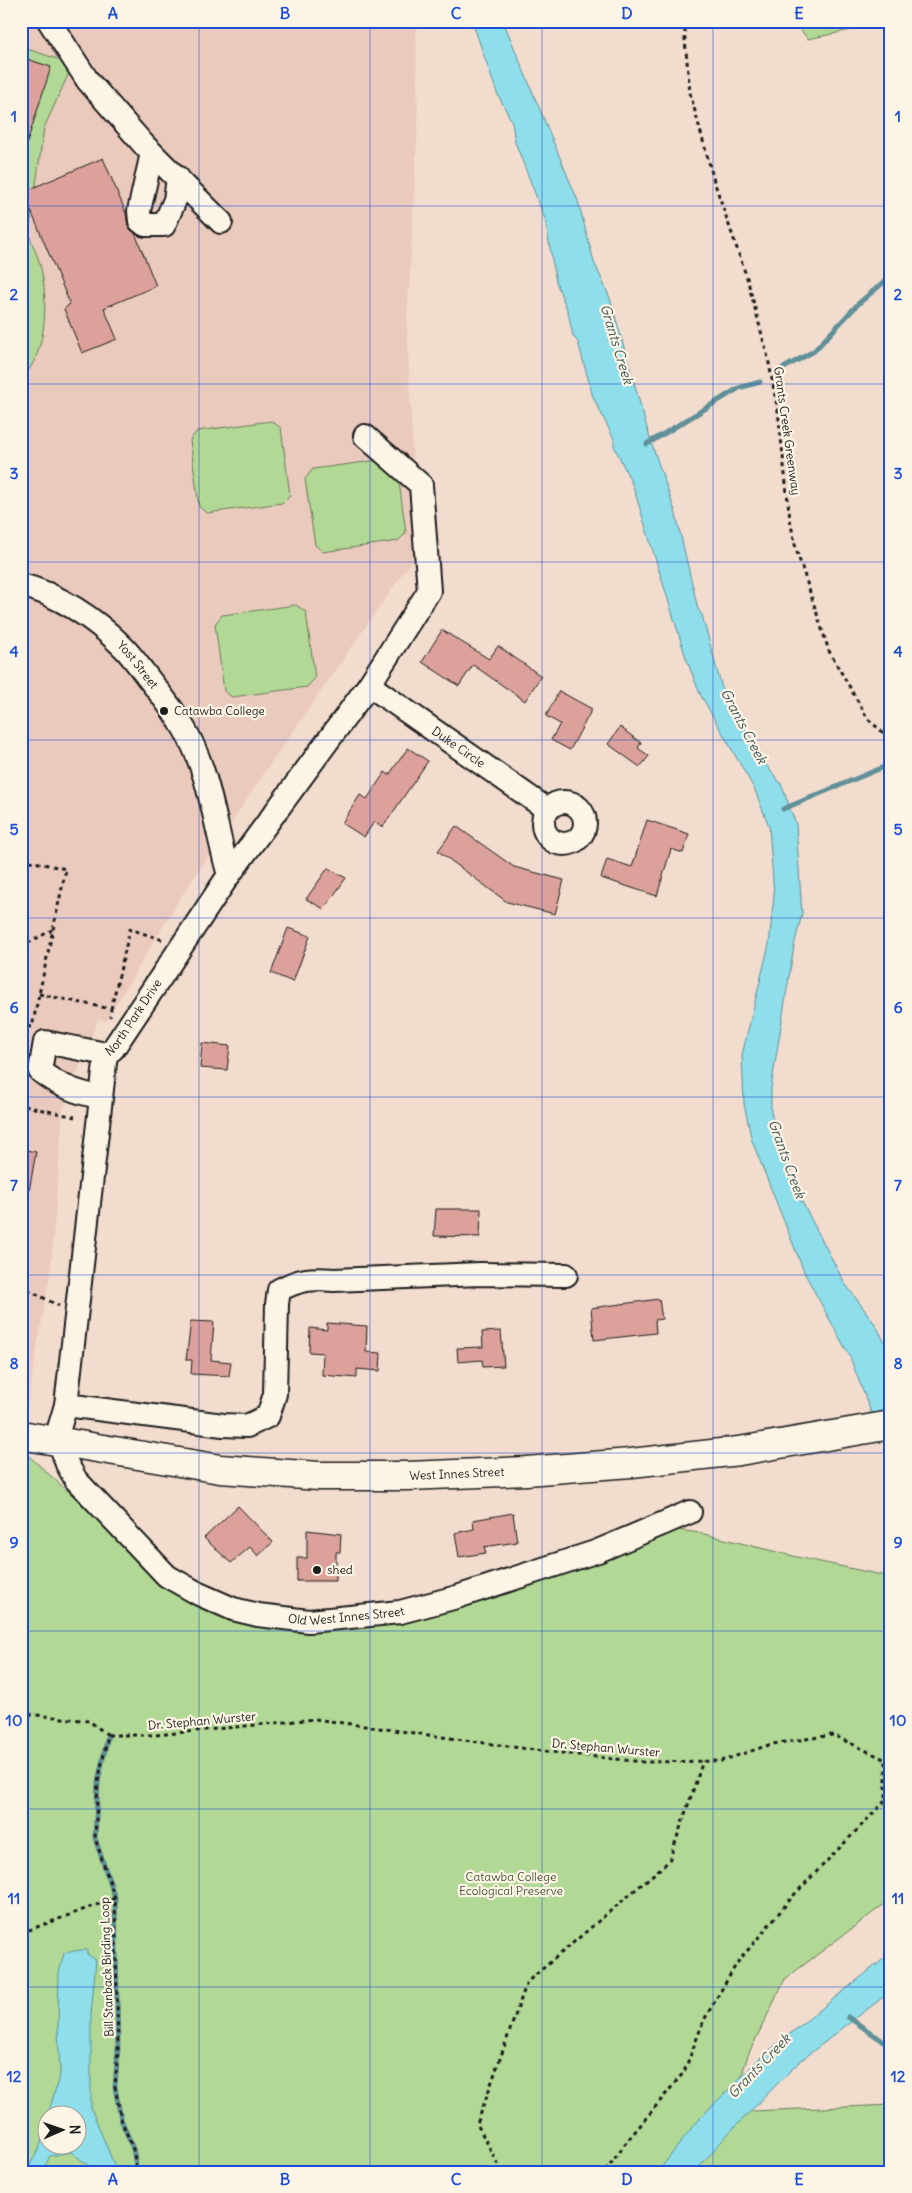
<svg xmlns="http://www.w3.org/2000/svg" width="912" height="2193" font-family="Delius,sans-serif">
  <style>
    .built { fill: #ebcabe }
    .green { fill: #b1d995; stroke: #667a58; fill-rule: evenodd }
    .water { fill: #8edeeb; stroke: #609098 }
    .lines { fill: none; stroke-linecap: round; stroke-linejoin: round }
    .stream { stroke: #609098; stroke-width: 5 }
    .building { fill: #dba19a; stroke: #1c1c1c }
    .minor-casing { stroke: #1c1c1c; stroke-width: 26 }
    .major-casing { stroke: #1c1c1c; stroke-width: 31 }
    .path { stroke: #1c1c1c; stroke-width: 3; stroke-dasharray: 4 4; stroke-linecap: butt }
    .minor { stroke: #fcf5e5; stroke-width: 22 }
    .major { stroke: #fcf5e5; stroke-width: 28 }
    .grid { fill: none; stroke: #1d4ed8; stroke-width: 1; stroke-opacity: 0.55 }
    .poi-dot { fill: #1c1c1c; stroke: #fcf5e5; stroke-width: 2 }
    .labels { text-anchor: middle; stroke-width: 4.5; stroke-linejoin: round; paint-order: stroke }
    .street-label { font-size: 12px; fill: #1c1c1c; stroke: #fcf5e5 }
    .poi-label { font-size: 12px; fill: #1c1c1c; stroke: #fcf5e5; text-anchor: start }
    .park-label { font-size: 12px; fill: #495540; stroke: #fcf5e5 }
    .water-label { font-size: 14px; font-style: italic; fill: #3e565a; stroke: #fcf5e5 }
    .neatline { fill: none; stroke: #1d4ed8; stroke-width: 2 }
    .grid-label { font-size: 16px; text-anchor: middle; font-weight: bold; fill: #1d4ed8 }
  </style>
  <rect width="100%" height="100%" fill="#f2dcce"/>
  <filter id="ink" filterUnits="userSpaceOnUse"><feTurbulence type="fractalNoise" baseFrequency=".02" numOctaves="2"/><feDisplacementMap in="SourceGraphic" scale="10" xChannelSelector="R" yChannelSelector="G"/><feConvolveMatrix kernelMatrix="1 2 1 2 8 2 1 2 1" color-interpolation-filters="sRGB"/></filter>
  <g filter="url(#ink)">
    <path class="built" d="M 21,21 L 416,21 L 418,124 L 407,324 L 417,553 L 269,766 L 179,900 L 106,1021 L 98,1019 L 63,1110 L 51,1267 L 22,1436 Z"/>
    <path class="green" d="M 793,21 L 879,21 L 875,25 L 808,39 Z
      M 21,47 L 73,64 L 44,128 L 29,233 C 31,243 35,249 38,258 C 49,289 49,356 21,378 Z
      M 271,421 L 281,428 L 290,495 L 282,503 L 207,513 L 199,507 L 190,440 L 197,431 Z
      M 387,459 L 397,467 L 406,533 L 398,541 L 323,552 L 315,545 L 305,479 L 313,469 Z
      M 296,605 L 306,612 L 315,678 L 307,687 L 232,697 L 224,691 L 215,624 L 222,615 Z
      M 21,1449 L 136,1553 L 238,1607 L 370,1626 L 664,1528 L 700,1533 L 797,1557 L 891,1577 L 891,1899 L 785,1979 L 748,2055 L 730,2112 L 891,2105 L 891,2172 L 21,2172 ZM 48,2116 L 78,2116 L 78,2146 L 48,2146 Z"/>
    <path class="water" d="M 472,21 L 503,21 L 578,201 L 594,262 L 610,298 L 651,442 L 675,511 L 698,609 L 702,615 L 722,688 L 767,766 L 781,784 L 796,824 L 802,914 L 794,946 L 771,1088 L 771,1112 L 781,1149 L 800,1198 L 844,1282 L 875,1324 L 891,1354 L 891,1453 L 878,1431 L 850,1357 L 805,1274 L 752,1141 L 744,1104 L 742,1055 L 769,944 L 774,895 L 769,826 L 754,788 L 700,694 L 686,658 L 633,486 L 614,446 L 614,439 L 593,397 L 578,342 L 573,336 L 568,312 L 556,282 L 545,219 L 515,142 L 512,122 L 497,93 Z
      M 81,1950 L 87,1950 L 87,1954 L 96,1960 L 91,2015 L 91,2108 L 117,2172 L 97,2172 L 71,2152 L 50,2156 L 42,2172 L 26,2172 L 39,2149 L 47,2118 L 48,2146 L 78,2146 L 78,2116 L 48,2115 L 60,2073 L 58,2030 L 59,1973 L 64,1953 Z
      M 891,1953 L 891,1991 L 799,2062 L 728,2134 L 695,2172 L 658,2172 L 696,2122 L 761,2057 Z"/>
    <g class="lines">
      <path class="stream" d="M 782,369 L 814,351 L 859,303 L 891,276
        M 647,444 L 739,388 L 760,382
        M 783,809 L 891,764
        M 108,1735 L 98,1782 L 95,1838 L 115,1898 L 118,2049 L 115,2087 L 121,2119 L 133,2149 L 137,2172
        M 848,2017 L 883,2041 L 891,2044"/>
    </g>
    <path class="building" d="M 21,57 L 51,67 L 24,152 L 21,151 Z
      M 103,158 L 126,213 L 128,227 L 135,233 L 156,286 L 104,308 L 117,339 L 82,353 L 64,309 L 70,304 L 23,192 Z
      M 442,630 L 489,659 L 498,646 L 541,676 L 525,701 L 473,665 L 459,686 L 422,662 Z
      M 559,691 L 592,709 L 570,750 L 551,740 L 560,724 L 546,716 Z
      M 620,727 L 641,743 L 638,748 L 649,756 L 640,767 L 608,744 Z
      M 408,748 L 428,761 L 383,827 L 374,822 L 364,837 L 342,823 L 360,795 L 367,799 L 385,772 L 389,775 Z
      M 647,820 L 689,834 L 683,853 L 671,849 L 657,896 L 601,878 L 607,859 L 632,867 Z
      M 456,826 L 514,867 L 564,880 L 555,914 L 507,902 L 438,851 Z
      M 328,868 L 346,878 L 324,909 L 306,899 Z
      M 288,928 L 310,936 L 293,982 L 271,973 Z
      M 202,1043 L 230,1046 L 227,1070 L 200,1068 Z
      M 21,1149 L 36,1152 L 28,1197 L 21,1197 Z
      M 436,1209 L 481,1209 L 480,1237 L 434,1236 Z
      M 659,1299 L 662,1319 L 655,1320 L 656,1333 L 594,1340 L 591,1308 Z
      M 191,1321 L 214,1322 L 211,1360 L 231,1362 L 229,1376 L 191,1374 L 192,1360 L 186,1360 Z
      M 327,1323 L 367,1326 L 366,1352 L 381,1353 L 380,1371 L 357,1369 L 357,1378 L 322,1375 L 323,1353 L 309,1352 L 310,1328 L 327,1330 Z
      M 501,1331 L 504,1366 L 483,1367 L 482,1360 L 458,1362 L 457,1348 L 483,1347 L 482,1332 Z
      M 238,1506 L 273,1542 L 258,1556 L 250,1547 L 231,1563 L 204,1538 Z
      M 513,1513 L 517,1542 L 484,1547 L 486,1553 L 459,1557 L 455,1533 L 474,1529 L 473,1520 Z
      M 307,1530 L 341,1534 L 340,1552 L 336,1552 L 336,1581 L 297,1581 L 297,1558 L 307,1558 Z"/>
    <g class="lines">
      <defs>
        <g id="minor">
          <path d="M 49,21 L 88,81 L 145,146 L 221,222"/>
          <path d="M 152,153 L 139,211 L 140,221 L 145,225 L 164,225 L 175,200 L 178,178"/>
          <path id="s1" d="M 21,585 C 58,594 95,619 121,645 C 133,656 142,671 152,683 C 164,698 176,714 185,730 C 210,773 215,828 229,875"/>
          <path id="s2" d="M 369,685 L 548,810"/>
          <circle cx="564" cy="823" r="21"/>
          <path d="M 100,1097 C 77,1093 58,1086 40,1071 L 45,1042 L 106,1054"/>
          <path d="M 66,1405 L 223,1425 L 247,1426 L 268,1416 L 275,1394 L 277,1304 L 279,1290 C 300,1279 310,1278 334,1280 L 480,1274 L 566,1275"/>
          <path id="s3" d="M 55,1442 L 66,1405 L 106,1054 L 113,1049 L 229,875 L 369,685 L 429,591 L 421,485 L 365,436"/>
          <path id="s4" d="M 60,1443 L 67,1464 L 76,1480 L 167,1576 L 199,1594 L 233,1609 L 258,1615 L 309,1621 L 400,1612 L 457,1597 L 598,1551 L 690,1512"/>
        </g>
        <g id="major">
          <path id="s5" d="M 21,1435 L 220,1469 L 319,1476 L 408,1476 L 526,1471 L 631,1463 L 739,1451 L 891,1425"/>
        </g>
      </defs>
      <use href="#minor" class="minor-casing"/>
      <use href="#major" class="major-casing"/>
      <path class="path" d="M 685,21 L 685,40 L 690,93 L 714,181 L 747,278 L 768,358 L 778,411 L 790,520 L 796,549 L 829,651 L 868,719 L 891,740
        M 21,859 L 66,869 L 32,1027 L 21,1025
        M 21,947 L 52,930
        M 39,994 L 111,1009 L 110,1017
        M 111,1009 L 130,929 L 163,940
        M 21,1130 L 25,1106 L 75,1117
        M 21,1286 L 59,1306
        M 21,1716 L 27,1714 L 89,1721 L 108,1735 L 98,1782 L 95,1838 L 115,1898 L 118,2049 L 115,2087 L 121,2119 L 133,2149 L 137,2172
        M 108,1735 L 156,1735 L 315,1719 L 542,1751 L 643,1762 L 721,1761 L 772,1744 L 833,1735 L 886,1760 L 886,1800 L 794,1895 L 737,1963 L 704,2020 L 684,2072 L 624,2145 L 605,2172
        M 21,1933 L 115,1898
        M 502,2172 L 477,2124 L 527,1982 L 669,1861 L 703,1761"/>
      <use href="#minor" class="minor"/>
      <use href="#major" class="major"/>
    </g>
  </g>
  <path class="grid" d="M 199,21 L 199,2172M 370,21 L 370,2172M 542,21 L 542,2172M 713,21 L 713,2172M 21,206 L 891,206M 21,384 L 891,384M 21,562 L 891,562M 21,740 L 891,740M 21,918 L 891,918M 21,1097 L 891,1097M 21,1275 L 891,1275M 21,1453 L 891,1453M 21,1631 L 891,1631M 21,1809 L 891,1809M 21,1987 L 891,1987"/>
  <g class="poi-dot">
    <circle cx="164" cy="711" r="5"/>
    <circle cx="317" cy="1570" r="5"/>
  </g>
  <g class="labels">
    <g class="street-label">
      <text transform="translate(787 431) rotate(82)" y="4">Grants Creek Greenway</text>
      <text dy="4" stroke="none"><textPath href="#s1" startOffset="144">Yost Street</textPath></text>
      <text dy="4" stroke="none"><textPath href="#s2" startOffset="109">Duke Circle</textPath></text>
      <text dy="4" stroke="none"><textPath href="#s3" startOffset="438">North Park Drive</textPath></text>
      <text dy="4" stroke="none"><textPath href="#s5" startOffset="439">West Innes Street</textPath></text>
      <text dy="4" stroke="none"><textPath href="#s4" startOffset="361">Old West Innes Street</textPath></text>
      <text transform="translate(202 1721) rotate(-5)" y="4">Dr. Stephan Wurster</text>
      <text transform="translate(606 1748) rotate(5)" y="4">Dr. Stephan Wurster</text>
      <text transform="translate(107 1967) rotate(-92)" y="4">Bill Stanback Birding Loop</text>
    </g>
    <g class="poi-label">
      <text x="174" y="715">Catawba College</text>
      <text x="327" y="1574">shed</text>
    </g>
    <g class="park-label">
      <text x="511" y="1881">Catawba College<tspan x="511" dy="14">Ecological Preserve</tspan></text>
    </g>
    <g class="water-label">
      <text transform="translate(617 344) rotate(73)" y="5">Grants Creek</text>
      <text transform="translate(744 726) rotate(62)" y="5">Grants Creek</text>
      <text transform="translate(787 1159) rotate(70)" y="5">Grants Creek</text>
      <text transform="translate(759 2066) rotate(-46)" y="5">Grants Creek</text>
    </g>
  </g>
  <rect width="912" height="2193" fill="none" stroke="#fcf5e5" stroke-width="55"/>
  <g transform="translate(62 2130) rotate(88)"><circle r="24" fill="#fcf5e5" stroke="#a29e95"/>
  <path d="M0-4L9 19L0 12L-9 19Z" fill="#1c1c1c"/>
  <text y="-8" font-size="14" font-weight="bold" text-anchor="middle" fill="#1c1c1c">N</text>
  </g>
  <rect x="28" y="28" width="856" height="2138" class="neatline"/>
  <g class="grid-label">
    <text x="113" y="19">A</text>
    <text x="285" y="19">B</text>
    <text x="456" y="19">C</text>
    <text x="627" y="19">D</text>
    <text x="799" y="19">E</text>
    <text x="14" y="122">1</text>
    <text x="898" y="122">1</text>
    <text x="14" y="300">2</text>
    <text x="898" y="300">2</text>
    <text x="14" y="479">3</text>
    <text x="898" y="479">3</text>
    <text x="14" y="657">4</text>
    <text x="898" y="657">4</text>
    <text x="14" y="835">5</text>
    <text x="898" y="835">5</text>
    <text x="14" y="1013">6</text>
    <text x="898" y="1013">6</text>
    <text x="14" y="1191">7</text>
    <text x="898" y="1191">7</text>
    <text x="14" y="1369">8</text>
    <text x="898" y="1369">8</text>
    <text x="14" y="1548">9</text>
    <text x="898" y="1548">9</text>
    <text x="14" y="1726">10</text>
    <text x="898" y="1726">10</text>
    <text x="14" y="1904">11</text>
    <text x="898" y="1904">11</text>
    <text x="14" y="2082">12</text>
    <text x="898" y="2082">12</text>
    <text x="113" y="2185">A</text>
    <text x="285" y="2185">B</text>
    <text x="456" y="2185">C</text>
    <text x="627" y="2185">D</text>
    <text x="799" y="2185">E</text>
  </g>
</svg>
